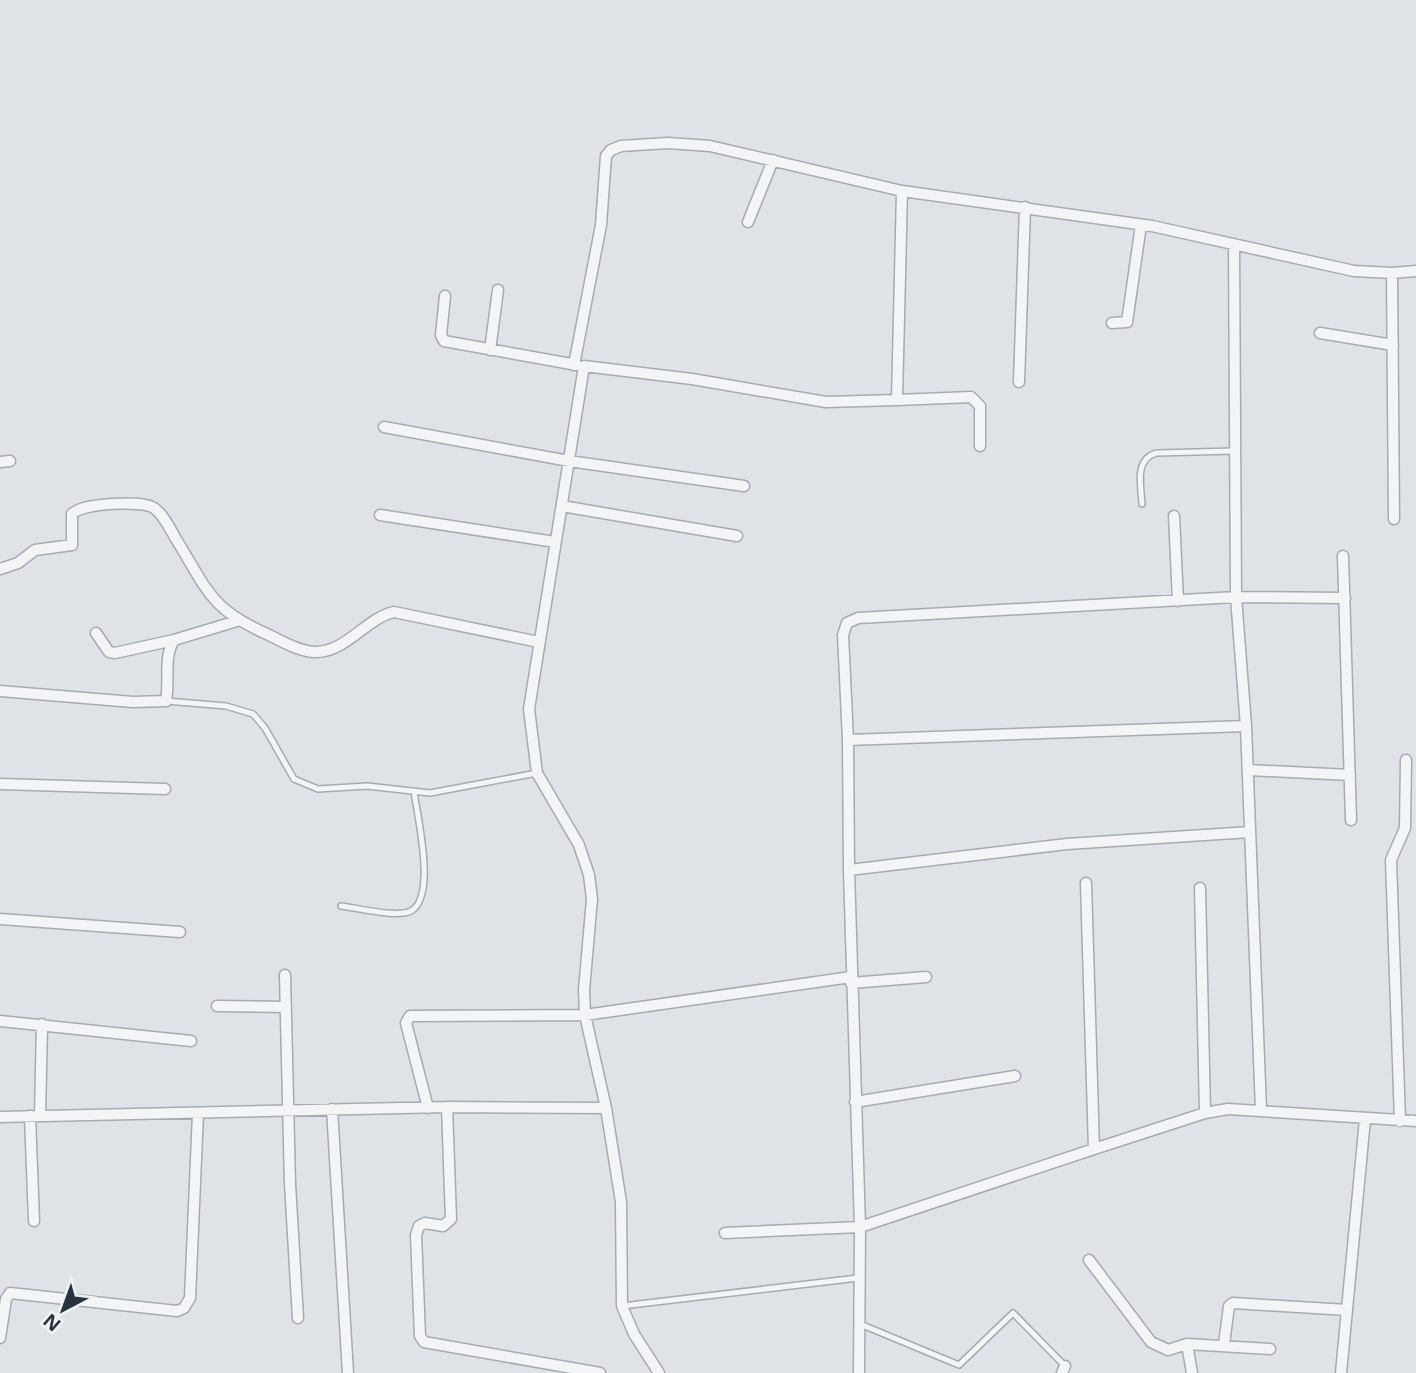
<svg xmlns="http://www.w3.org/2000/svg" width="1416" height="1373" font-family="'Noto Sans',sans-serif">
  <style>
    .lines { fill: none; stroke-linecap: round; stroke-linejoin: round }
    .service-casing { stroke: #a5abb2; stroke-width: 8 }
    .minor-casing { stroke: #a5abb2; stroke-width: 13 }
    .service { stroke: #f2f4f6; stroke-width: 5 }
    .minor { stroke: #f2f4f6; stroke-width: 10 }
  </style>
  <rect width="100%" height="100%" fill="#dfe3e8"/>
  <g class="lines">
    <defs>
      <path id="service" d="M 1142,504 C 1141,485 1134,460 1156,453 L 1235,451
        M 166,701 L 226,706 L 253,714 L 265,728 L 294,779 L 318,789 L 367,786 L 430,793 L 537,773
        M 341,906 C 357,908 398,918 411,911 C 437,896 417,816 414,791
        M 622,1306 L 858,1278
        M 860,1324 L 959,1365 L 1013,1313 L 1065,1366"/>
      <path id="minor" d="M 748,222 L 773,160
        M 1234,244 L 1236,597 L 1246,726
        M 1392,273 L 1394,519
        M 445,296 L 441,335 L 444,341 L 577,365
        M 1112,323 L 1127,322 L 1141,225
        M 1320,333 L 1393,345
        M 490,350 L 498,290
        M 574,365 L 601,225 L 606,156 L 611,150 L 621,146 L 668,143 L 710,146 L 902,191 L 1152,226 L 1354,271 L 1392,273 L 1416,271
        M 1019,382 L 1025,207
        M 897,400 L 971,397 L 980,406 L 980,446
        M 384,427 L 569,461 L 744,486
        M 0,462 L 10,461
        M 562,506 L 737,536
        M 380,515 L 555,542
        M 1174,516 L 1178,601
        M 1343,556 L 1351,820
        M 0,569 L 18,563 L 35,550 L 72,545 L 72,514 C 81,503 143,500 154,508 C 164,515 170,529 176,539 C 208,591 210,609 269,635 C 283,642 299,651 314,652 C 346,653 366,618 394,612 L 539,642
        M 96,633 L 109,652 L 115,653 L 174,640
        M 0,691 L 133,702 L 166,701 C 170,680 163,658 174,640 L 237,621
        M 848,740 L 1246,726 L 1261,1110
        M 1249,770 L 1350,775
        M 0,784 L 165,789
        M 849,870 L 848,740 L 843,635 L 847,623 L 858,618 L 1236,597 L 1345,598
        M 1200,888 L 1205,1113
        M 0,919 L 180,932
        M 285,975 L 290,1184 L 298,1318
        M 851,983 L 926,977
        M 217,1006 L 285,1007
        M 0,1021 L 191,1041
        M 855,1102 L 1015,1076
        M 447,1107 L 451,1219 L 443,1226 L 425,1223 L 419,1226 L 416,1235 L 420,1336 L 424,1342 L 600,1373
        M 428,1108 L 406,1023 L 410,1016 L 585,1015 L 851,977
        M 332,1109 L 348,1373
        M 30,1116 L 34,1221
        M 40,1116 L 42,1024
        M 0,1117 L 447,1107 L 606,1108
        M 1400,1121 L 1391,860 L 1405,828 L 1406,760
        M 1094,1149 L 1205,1113 L 1228,1109 L 1416,1121
        M 725,1233 L 860,1227 L 1094,1149 L 1086,883
        M 1089,1260 L 1151,1342 L 1168,1350 L 1187,1344
        M 0,1338 L 6,1299 L 10,1293 L 177,1311 L 184,1308 L 190,1298 L 198,1113
        M 1224,1344 L 1229,1306 L 1233,1303 L 1347,1310
        M 659,1373 L 634,1334 L 622,1306 L 621,1202 L 606,1108 L 585,1015 L 584,990 L 592,899 L 589,875 L 579,845 L 537,773 L 529,709 L 584,366 L 692,379 L 826,402 L 897,400 L 902,191
        M 859,1373 L 860,1227 L 849,870 L 1067,844 L 1250,832
        M 1062,1373 L 1065,1366
        M 1192,1373 L 1187,1344 L 1270,1349
        M 1341,1373 L 1365,1119"/>
    </defs>
    <use href="#service" class="service-casing"/>
    <use href="#minor" class="minor-casing"/>
    <use href="#service" class="service"/>
    <use href="#minor" class="minor"/>
  </g>
  <g transform="translate(63 1310) rotate(221)" stroke="#eff2f5" stroke-width="5" paint-order="stroke">
  <path d="M0-5L12 26L0 18L-12 26Z" fill="#29333e"/>
  <text y="-10" font-size="19" font-weight="bold" text-anchor="middle" fill="#29333e">N</text>
  </g>
</svg>
